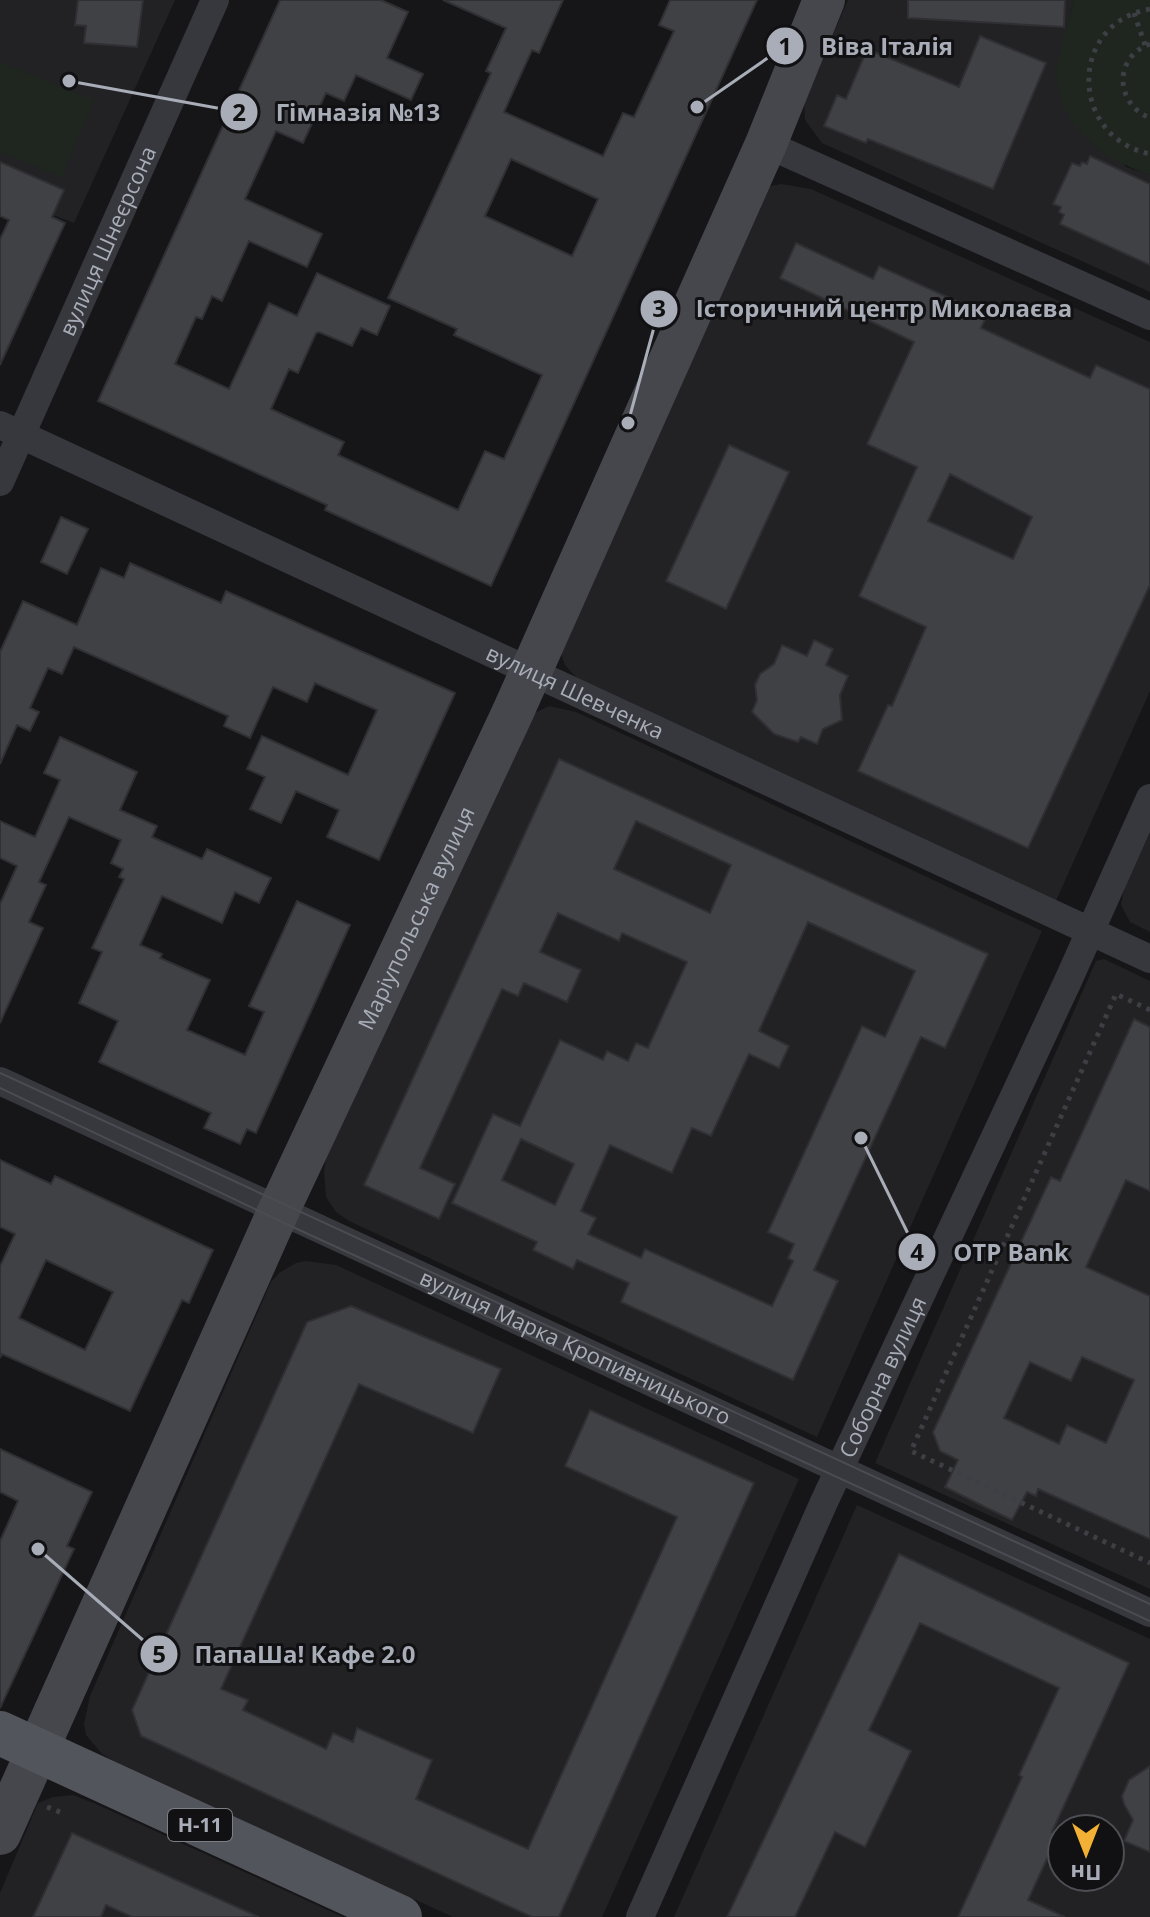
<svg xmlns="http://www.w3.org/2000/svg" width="1150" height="1917" font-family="'Open Sans',sans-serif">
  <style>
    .built { fill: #222225; fill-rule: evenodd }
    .green { fill: #1e261f }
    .building { fill: #404145; stroke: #303034; stroke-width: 2; fill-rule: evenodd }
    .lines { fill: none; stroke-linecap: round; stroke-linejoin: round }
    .path { stroke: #3d3f44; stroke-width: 5; stroke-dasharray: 4 6; stroke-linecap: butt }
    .street { stroke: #37383d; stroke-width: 28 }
    .secondary { stroke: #45474d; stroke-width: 42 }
    .primary { stroke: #53555c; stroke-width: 44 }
    .tram { stroke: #4a4c52; stroke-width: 2 }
    .labels { text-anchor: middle; stroke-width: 6; stroke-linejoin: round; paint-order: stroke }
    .shield { fill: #111113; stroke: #7b7e86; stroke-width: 2 }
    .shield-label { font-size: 20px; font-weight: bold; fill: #a8adb8 }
    .street-label { font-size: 22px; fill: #a8adb8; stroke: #111113 }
    .leader { fill: none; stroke: #a8adb8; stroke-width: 3 }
    .callout-dot { fill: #a8adb8; stroke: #111113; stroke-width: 3 }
    .mark-label { font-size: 24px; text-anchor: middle; font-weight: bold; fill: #111 }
    .callout-label { font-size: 24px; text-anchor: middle; font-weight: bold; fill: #a8adb8; stroke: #111113; stroke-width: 6; stroke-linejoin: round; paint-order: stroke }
  </style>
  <rect width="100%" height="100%" fill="#161618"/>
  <path class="built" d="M 0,0 L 175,0 L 74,223 L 53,215 L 63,190 L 0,162 Z
    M 848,0 L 1074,0 L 1058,62 L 1126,167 L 1150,175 L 1150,292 L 822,143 L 805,120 L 804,99 Z
    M 781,184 L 811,189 L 1150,342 L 1150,691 L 1055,903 L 580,682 L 565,665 L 561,653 L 766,187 Z
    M 549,706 L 576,712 L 1042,931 L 817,1437 L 349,1221 L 336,1212 L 326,1197 L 324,1171 L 326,1158 L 530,715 Z
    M 1150,833 L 1150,932 L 1130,922 L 1121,905 L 1124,889 Z
    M 1104,959 L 1150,981 L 1150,1589 L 875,1463 L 1096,961 Z
    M 306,1261 L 336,1265 L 799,1479 L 602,1917 L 453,1917 L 118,1764 L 102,1754 L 86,1735 L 84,1724 L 90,1696 L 271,1282 L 279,1273 L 296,1263 Z
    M 857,1505 L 1150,1639 L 1150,1917 L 674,1917 ZM 1062,1829 L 1110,1829 L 1110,1877 L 1062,1877 Z
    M 73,1795 L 96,1804 L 343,1917 L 0,1917 L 0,1893 L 38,1803 L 53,1797 Z"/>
  <path class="green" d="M 1074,0 L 1150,0 L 1150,175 C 1101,158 1049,120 1058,60 C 1062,40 1069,20 1074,0 Z
    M 0,62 L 94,100 L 62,177 L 0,152 Z"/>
  <path class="building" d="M 78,0 L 143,0 L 137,47 L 84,43 L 86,26 L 75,25 Z
    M 280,0 L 381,0 L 408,12 L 387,58 L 423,74 L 411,100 L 356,75 L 344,101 L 326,93 L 303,143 L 276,131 L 245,199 L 322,234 L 307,267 L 249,241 L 222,301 L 212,296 L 202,319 L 196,317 L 175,364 L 229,389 L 269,303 L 297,316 L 317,273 L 390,306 L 377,335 L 361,328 L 352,346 L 319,332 L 316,333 L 298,373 L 289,369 L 271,409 L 344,442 L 338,455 L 458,510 L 485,451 L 504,459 L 542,375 L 454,335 L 457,329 L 388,298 L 491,73 L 486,71 L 506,28 L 443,0 L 563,0 L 539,53 L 532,50 L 504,112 L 603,156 L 623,113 L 634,117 L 674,31 L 659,25 L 670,0 L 757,0 L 491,586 L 325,510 L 327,505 L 98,401 ZM 511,159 L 598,199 L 572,256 L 485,216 Z
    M 908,0 L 1065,0 L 1064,27 L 908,18 Z
    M 980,36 L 1046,63 L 993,189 L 868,139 L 866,143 L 824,126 L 837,95 L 846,99 L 867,49 L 959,87 Z
    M 1090,156 L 1150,184 L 1150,265 L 1060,224 L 1064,215 L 1059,212 L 1061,207 L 1053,204 L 1072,163 L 1080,166 L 1082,162 L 1087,164 Z
    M 0,162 L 64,190 L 52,217 L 65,223 L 0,365 L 0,239 L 9,220 L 0,216 Z
    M 796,243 L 873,279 L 879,266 L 987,315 L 981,328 L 1090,378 L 1096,365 L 1150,389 L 1150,585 L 1028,848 L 858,771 L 888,705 L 892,706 L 926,627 L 859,596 L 917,467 L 867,444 L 914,342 L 780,278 ZM 950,474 L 1032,517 L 1013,559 L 928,521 Z
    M 729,445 L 789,472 L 726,609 L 666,581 Z
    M 61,517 L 88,529 L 67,574 L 41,562 Z
    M 130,563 L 221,603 L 226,591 L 455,693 L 379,860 L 327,837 L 339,810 L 296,791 L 281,823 L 250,809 L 265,777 L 247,769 L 262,736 L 348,775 L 377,710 L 315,683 L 307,702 L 273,687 L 250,738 L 224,726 L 228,716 L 74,647 L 62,674 L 48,668 L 30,708 L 39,712 L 30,731 L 17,725 L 0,764 L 0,652 L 23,601 L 77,625 L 101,568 L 124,578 Z
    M 814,640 L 833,649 L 826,665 L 848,676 L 840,695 L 842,720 L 823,729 L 817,744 L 801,737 L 798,742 L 774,734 L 752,712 L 757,700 L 755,685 L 760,674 L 774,664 L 782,645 L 807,656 Z
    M 60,737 L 137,772 L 120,810 L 157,826 L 152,837 L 202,859 L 207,849 L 271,878 L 259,903 L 235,892 L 222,923 L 162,896 L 140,945 L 162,954 L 160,958 L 210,980 L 187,1030 L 245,1055 L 264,1012 L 249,1006 L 297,901 L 350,925 L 256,1133 L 247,1129 L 240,1144 L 204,1128 L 211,1113 L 99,1062 L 118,1021 L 79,1003 L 102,952 L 92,948 L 124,879 L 119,877 L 123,869 L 111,863 L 121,840 L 69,817 L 39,882 L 46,885 L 29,922 L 43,928 L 0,1023 L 0,904 L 17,866 L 0,858 L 0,821 L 35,837 L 60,780 L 44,773 Z
    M 559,759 L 988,954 L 945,1048 L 921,1037 L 814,1270 L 838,1281 L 793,1380 L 621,1302 L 629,1283 L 577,1260 L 573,1269 L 533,1250 L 537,1242 L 452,1203 L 493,1114 L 520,1126 L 560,1040 L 603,1060 L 607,1051 L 628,1061 L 636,1043 L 648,1048 L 687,962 L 622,933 L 619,941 L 558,913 L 540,952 L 581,970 L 567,1002 L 524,983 L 518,996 L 502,989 L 420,1168 L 455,1184 L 439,1219 L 364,1185 ZM 636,821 L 731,865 L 710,913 L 614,869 ZM 808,922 L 915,971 L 885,1037 L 862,1026 L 768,1232 L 794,1244 L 788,1258 L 793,1261 L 772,1306 L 645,1249 L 641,1258 L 588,1234 L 596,1218 L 581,1211 L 610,1145 L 672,1173 L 692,1128 L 711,1136 L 749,1054 L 779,1068 L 789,1046 L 759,1031 ZM 521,1139 L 574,1164 L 555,1205 L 502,1180 Z
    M 1134,1019 L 1150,1027 L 1150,1191 L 1126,1180 L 1086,1267 L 1150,1296 L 1150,1539 L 1038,1489 L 1036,1496 L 1027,1492 L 1012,1520 L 981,1505 L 945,1487 L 958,1460 L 940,1451 L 933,1432 L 1051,1177 L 1060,1181 ZM 1082,1357 L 1134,1380 L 1106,1443 L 1067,1425 L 1059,1444 L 1004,1418 L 1030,1362 L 1071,1381 Z
    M 0,1160 L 51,1184 L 55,1176 L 213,1250 L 189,1303 L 182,1300 L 130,1411 L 2,1354 L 0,1358 L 0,1266 L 15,1234 L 0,1227 ZM 46,1260 L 113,1292 L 85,1350 L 19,1318 Z
    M 351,1306 L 501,1369 L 473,1433 L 359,1384 L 221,1689 L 248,1700 L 243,1710 L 326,1749 L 333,1733 L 353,1742 L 357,1728 L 432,1760 L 416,1799 L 528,1849 L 677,1517 L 565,1466 L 590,1410 L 754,1483 L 559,1917 L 532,1917 L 141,1736 L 132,1710 L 307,1322 Z
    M 0,1449 L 92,1492 L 67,1546 L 74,1549 L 0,1708 L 0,1541 L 18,1501 L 0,1492 Z
    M 899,1554 L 1129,1663 L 1052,1832 L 1058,1835 L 1028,1900 L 1065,1917 L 958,1917 L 1022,1777 L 1019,1775 L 1059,1688 L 920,1623 L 869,1730 L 911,1751 L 865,1847 L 835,1832 L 795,1917 L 727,1917 Z
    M 1150,1766 L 1150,1852 L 1124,1841 L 1133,1820 L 1124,1804 L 1122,1796 L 1129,1780 Z
    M 72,1833 L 259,1917 L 132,1917 L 106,1905 L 101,1917 L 33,1917 Z"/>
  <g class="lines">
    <path class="path" d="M 1150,9 C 1068,23 1069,137 1150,154
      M 1134,13 L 1145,45
      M 1150,44 C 1113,57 1115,104 1150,118
      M 1150,1010 L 1116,994 L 911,1451 L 1150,1563
      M 47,1807 L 65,1814"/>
    <g class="street">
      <path d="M 766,144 L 1150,316"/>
      <path id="s1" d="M 0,425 L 1150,959"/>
      <path id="s2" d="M 0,482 L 215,0"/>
      <path id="s3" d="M 0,1081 L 1150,1613"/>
      <path id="s4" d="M 640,1917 L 824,1502 L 1067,983 L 1150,798"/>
    </g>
    <path class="secondary" id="s5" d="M 0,1834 L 278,1212 L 512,714 L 766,144 L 824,0"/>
    <path class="primary" d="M 0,1733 L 400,1917"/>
    <path class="tram" d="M 0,1073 L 1150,1604
      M 0,1088 L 295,1228 L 1150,1621"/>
  </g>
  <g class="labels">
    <rect class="shield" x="168" y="1809" width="64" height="32" rx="6"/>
    <g class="shield-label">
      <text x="200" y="1832">Н-11</text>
    </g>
    <g class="street-label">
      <text dy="8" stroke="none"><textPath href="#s2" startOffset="264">вулиця Шнеєрсона</textPath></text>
      <text dy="8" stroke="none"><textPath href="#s1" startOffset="634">вулиця Шевченка</textPath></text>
      <text dy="8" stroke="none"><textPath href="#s5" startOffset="1006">Маріупольська вулиця</textPath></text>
      <text dy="8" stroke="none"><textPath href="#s3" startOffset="634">вулиця Марка Кропивницького</textPath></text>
      <text dy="8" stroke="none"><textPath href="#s4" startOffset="592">Соборна вулиця</textPath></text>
    </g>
  </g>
  <path class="leader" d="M697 107L785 46M69 81L239 112M628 423L659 309M861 1138L917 1252M38 1549L159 1654"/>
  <g class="callout-dot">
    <circle cx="697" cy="107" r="8"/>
    <circle cx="69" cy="81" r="8"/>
    <circle cx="628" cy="423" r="8"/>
    <circle cx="861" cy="1138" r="8"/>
    <circle cx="38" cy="1549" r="8"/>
    <circle cx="785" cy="46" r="20"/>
    <circle cx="239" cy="112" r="20"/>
    <circle cx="659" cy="309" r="20"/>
    <circle cx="917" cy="1252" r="20"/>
    <circle cx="159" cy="1654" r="20"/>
  </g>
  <g class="mark-label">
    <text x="785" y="55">1</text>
    <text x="239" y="121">2</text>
    <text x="659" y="317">3</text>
    <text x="917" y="1261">4</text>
    <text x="159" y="1663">5</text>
  </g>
  <g class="callout-label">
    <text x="887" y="55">Віва Італія</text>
    <text x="358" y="121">Гімназія №13</text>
    <text x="884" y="317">Історичний центр Миколаєва</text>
    <text x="1011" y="1261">OTP Bank</text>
    <text x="305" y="1663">ПапаШа! Кафе 2.0</text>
  </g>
  <g transform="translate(1086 1853) rotate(180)"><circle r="38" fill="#111113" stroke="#4d4f55" stroke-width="2"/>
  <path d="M0-6L14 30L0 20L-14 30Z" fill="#f2b134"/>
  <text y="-12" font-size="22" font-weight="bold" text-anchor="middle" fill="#a8adb8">Пн</text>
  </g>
</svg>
